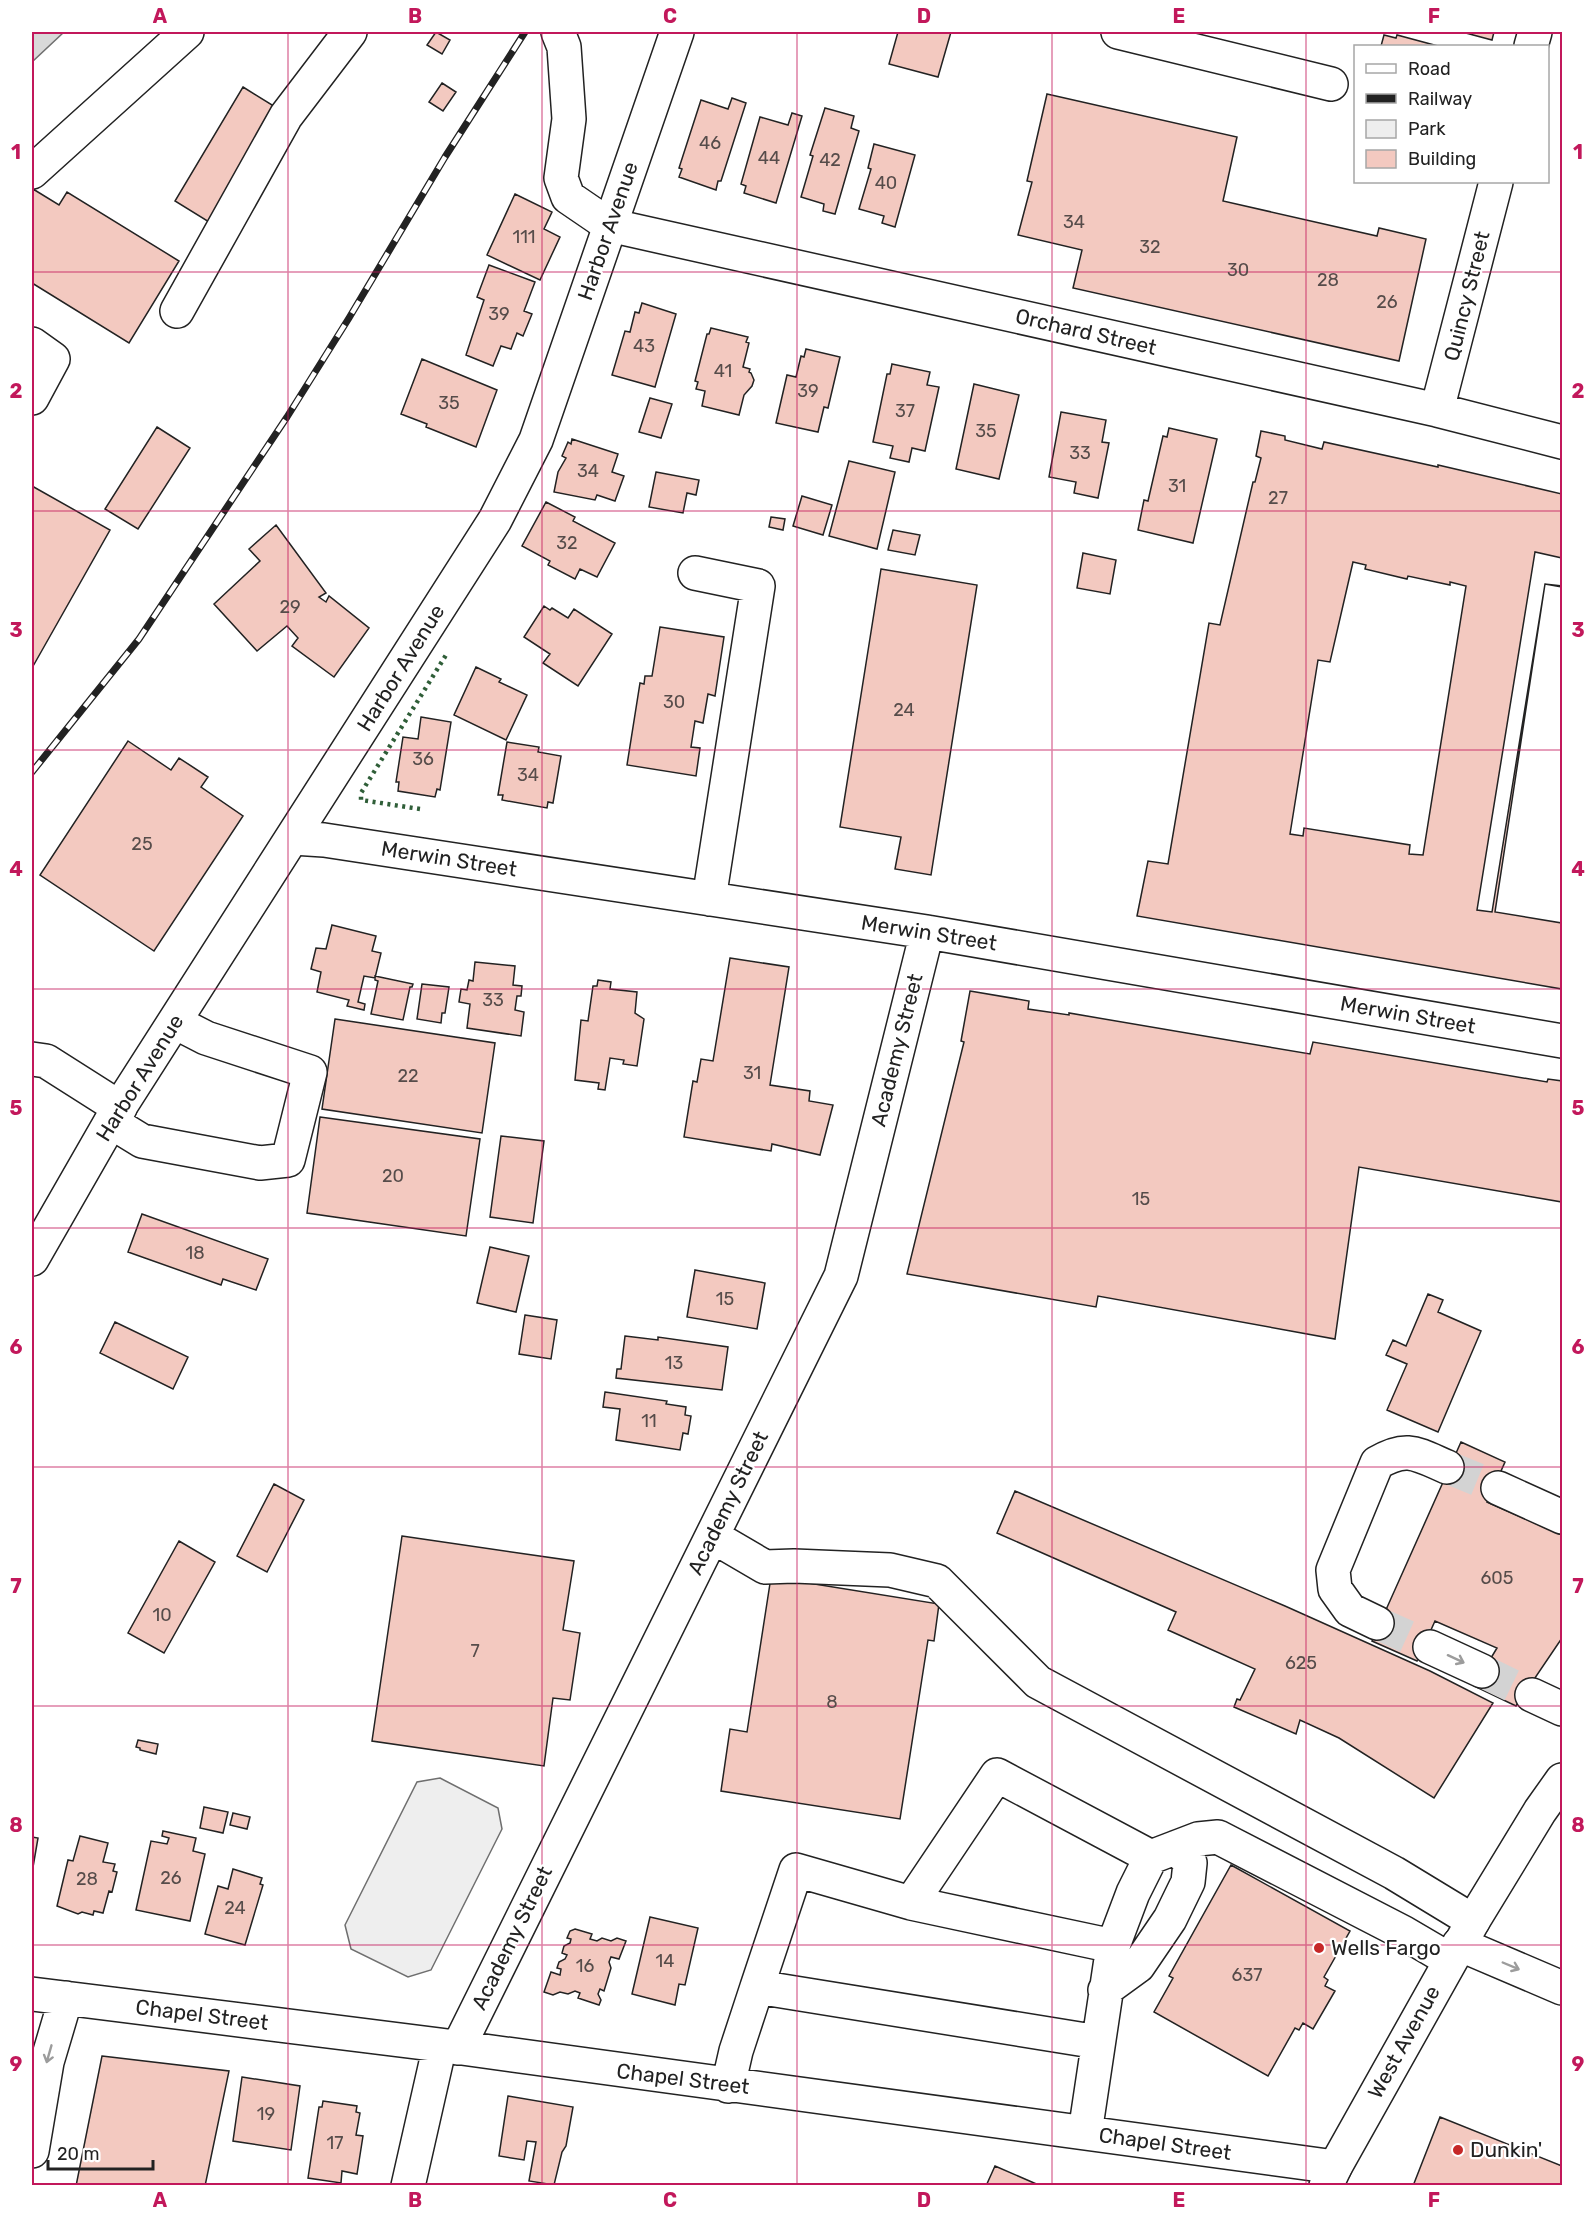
<svg xmlns="http://www.w3.org/2000/svg" width="1594" height="2217" font-family="Rubik,sans-serif">
  <style>
    .green { fill: #eee; stroke: #6f6f6f; stroke-width: 1.5 }
    .water { fill: #d9d9d9; stroke: #6f6f6f; stroke-width: 1.5 }
    .building { fill: #f3c9c0; stroke: #222; stroke-width: 1.5; fill-rule: evenodd }
    .lines { fill: none; stroke-linecap: round; stroke-linejoin: round }
    .minor-tunnel { stroke: #d3d3d3; stroke-width: 33; stroke-dasharray: 33 16; stroke-linecap: butt }
    .minor-casing { stroke: #222; stroke-width: 36 }
    .major-casing { stroke: #222; stroke-width: 36 }
    .minor { stroke: #fff; stroke-width: 33 }
    .major { stroke: #fff; stroke-width: 33 }
    .rail-casing { stroke: #222; stroke-width: 7 }
    .rail { stroke: #fff; stroke-width: 4.5; stroke-dasharray: 14; stroke-linecap: butt }
    .hedge { stroke: #2f5e38; stroke-width: 4.5; stroke-dasharray: 3 4.5; stroke-linecap: butt }
    .oneway { stroke: #9c9c9c }
    .grid { fill: none; stroke: #c2185b; stroke-width: 1.5; stroke-opacity: 0.55 }
    .poi-dot { fill: #c62828; stroke: #fff; stroke-width: 2 }
    .labels { text-anchor: middle; stroke-width: 4.5; stroke-linejoin: round; paint-order: stroke }
    .number-label { font-size: 18px; fill: #564c4a }
    .street-label { font-size: 21px; fill: #222; stroke: #fff }
    .poi-label { font-size: 21px; fill: #222; stroke: #fff; text-anchor: start }
    .neatline { fill: none; stroke: #c2185b; stroke-width: 2 }
    .grid-label { font-size: 20px; text-anchor: middle; font-weight: bold; fill: #c2185b }
  </style>
  <rect width="100%" height="100%" fill="#fff"/>
  <path class="green" d="M 440,1778 L 498,1808 L 502,1829 L 431,1970 L 408,1977 L 351,1949 L 345,1925 L 417,1782 Z"/>
  <path class="water" d="M 32,32 L 64,32 L 32,62 Z"/>
  <path class="building" d="M 436,32 L 450,40 L 442,54 L 427,45 Z
    M 898,32 L 951,32 L 938,77 L 889,64 Z
    M 1462,32 L 1494,32 L 1492,40 Z
    M 1384,35 L 1396,38 L 1397,35 L 1438,46 L 1381,46 Z
    M 442,83 L 456,92 L 443,111 L 429,102 Z
    M 243,87 L 277,108 L 209,222 L 175,201 Z
    M 1047,94 L 1237,137 L 1223,201 L 1377,236 L 1379,228 L 1426,239 L 1399,361 L 1073,288 L 1082,250 L 1018,235 L 1032,182 L 1027,181 Z
    M 732,98 L 746,103 L 721,181 L 718,181 L 716,190 L 679,177 L 682,169 L 679,168 L 701,100 L 728,109 Z
    M 825,108 L 854,116 L 851,128 L 859,131 L 835,214 L 823,211 L 824,204 L 801,197 L 813,156 L 810,155 Z
    M 792,113 L 802,116 L 776,203 L 744,193 L 746,186 L 741,184 L 760,117 L 788,125 Z
    M 874,144 L 915,155 L 895,227 L 882,223 L 884,216 L 859,209 L 871,169 L 868,168 Z
    M 33,189 L 59,205 L 67,192 L 179,261 L 129,343 L 32,283 L 32,192 Z
    M 515,194 L 552,212 L 544,229 L 560,237 L 540,280 L 487,255 Z
    M 489,265 L 535,282 L 524,311 L 532,314 L 523,336 L 517,333 L 511,349 L 501,346 L 493,366 L 466,355 L 484,300 L 477,297 Z
    M 642,303 L 676,314 L 655,387 L 612,375 L 625,331 L 630,332 L 635,312 L 639,313 Z
    M 711,328 L 748,337 L 746,342 L 749,343 L 743,367 L 750,369 L 749,372 L 751,373 L 754,380 L 752,386 L 744,395 L 739,415 L 702,406 L 705,391 L 696,389 L 698,382 L 695,381 L 707,334 L 709,334 Z
    M 806,349 L 840,357 L 828,408 L 824,407 L 818,432 L 776,423 L 787,375 L 796,377 L 801,356 L 804,357 Z
    M 422,359 L 497,390 L 476,447 L 426,427 L 427,424 L 401,414 Z
    M 892,364 L 930,372 L 927,385 L 939,387 L 925,451 L 912,448 L 909,462 L 890,458 L 893,446 L 873,442 L 887,374 L 890,374 Z
    M 974,384 L 1019,395 L 999,479 L 956,469 Z
    M 650,398 L 672,404 L 661,438 L 639,432 Z
    M 1061,412 L 1106,420 L 1102,442 L 1109,443 L 1098,498 L 1074,493 L 1076,482 L 1049,477 Z
    M 157,427 L 190,448 L 138,529 L 105,509 Z
    M 1169,428 L 1217,439 L 1193,543 L 1138,530 L 1144,500 L 1148,501 L 1163,436 L 1167,437 Z
    M 1261,431 L 1285,436 L 1285,440 L 1322,449 L 1324,442 L 1438,467 L 1438,465 L 1562,494 L 1562,558 L 1535,552 L 1477,910 L 1492,912 L 1545,584 L 1562,586 L 1562,989 L 1137,916 L 1148,861 L 1168,864 L 1209,623 L 1220,625 L 1253,482 L 1255,482 L 1261,458 L 1256,456 ZM 1353,562 L 1366,565 L 1365,569 L 1407,579 L 1408,576 L 1450,585 L 1450,582 L 1466,586 L 1423,855 L 1409,854 L 1410,845 L 1304,828 L 1303,836 L 1290,834 L 1318,660 L 1330,662 Z
    M 572,439 L 618,454 L 612,472 L 624,476 L 615,501 L 597,495 L 595,500 L 554,492 L 558,472 L 566,458 L 562,456 L 568,442 L 571,444 Z
    M 849,461 L 895,472 L 877,549 L 829,536 Z
    M 656,472 L 699,480 L 696,495 L 687,493 L 683,513 L 649,507 Z
    M 32,486 L 110,530 L 32,668 Z
    M 802,496 L 832,505 L 823,535 L 793,526 Z
    M 546,502 L 575,517 L 573,521 L 615,543 L 597,577 L 580,569 L 575,579 L 548,565 L 550,561 L 522,546 Z
    M 771,517 L 785,519 L 783,530 L 769,527 Z
    M 276,525 L 326,593 L 319,597 L 326,602 L 329,596 L 369,628 L 334,677 L 292,646 L 298,638 L 287,626 L 257,651 L 214,604 L 260,561 L 249,549 Z
    M 893,530 L 920,535 L 915,555 L 888,550 Z
    M 1083,553 L 1116,560 L 1110,594 L 1077,588 Z
    M 881,569 L 977,585 L 931,875 L 895,869 L 901,837 L 840,827 Z
    M 1545,584 L 1562,587 L 1562,923 L 1495,912 Z
    M 544,606 L 550,610 L 552,608 L 568,618 L 574,609 L 612,634 L 578,686 L 543,663 L 550,654 L 524,637 Z
    M 660,627 L 724,637 L 715,696 L 708,694 L 703,723 L 695,721 L 691,747 L 700,748 L 696,776 L 627,765 L 640,683 L 644,684 L 645,676 L 652,676 Z
    M 476,667 L 501,679 L 499,682 L 527,695 L 506,740 L 454,715 Z
    M 421,717 L 451,722 L 440,790 L 437,789 L 435,797 L 398,791 L 399,782 L 396,782 L 403,737 L 418,739 Z
    M 128,741 L 171,770 L 179,758 L 208,777 L 201,787 L 243,816 L 154,951 L 40,875 Z
    M 507,742 L 539,747 L 538,752 L 561,756 L 553,803 L 548,802 L 547,808 L 502,800 L 503,795 L 498,795 Z
    M 332,925 L 376,936 L 372,951 L 381,953 L 375,978 L 364,976 L 358,1002 L 365,1004 L 364,1010 L 347,1006 L 349,1000 L 317,992 L 321,972 L 311,969 L 316,948 L 326,949 Z
    M 730,958 L 789,967 L 770,1085 L 810,1091 L 809,1101 L 833,1105 L 820,1155 L 772,1144 L 771,1151 L 684,1137 L 693,1081 L 697,1082 L 701,1059 L 713,1061 Z
    M 475,962 L 515,966 L 513,985 L 522,986 L 521,996 L 517,996 L 515,1010 L 524,1012 L 521,1036 L 467,1028 L 470,1004 L 459,1002 L 461,989 L 467,990 L 469,980 L 473,981 Z
    M 375,976 L 413,984 L 412,987 L 410,987 L 403,1020 L 371,1014 L 378,981 L 375,980 Z
    M 598,980 L 611,982 L 610,989 L 637,992 L 635,1013 L 644,1019 L 637,1066 L 623,1064 L 624,1060 L 610,1058 L 605,1090 L 598,1089 L 599,1083 L 575,1080 L 581,1020 L 588,1021 L 593,986 L 597,986 Z
    M 422,984 L 449,987 L 445,1013 L 442,1013 L 441,1023 L 417,1019 Z
    M 970,991 L 1029,1001 L 1028,1009 L 1069,1015 L 1069,1013 L 1310,1054 L 1313,1042 L 1547,1082 L 1548,1079 L 1562,1081 L 1562,1202 L 1359,1167 L 1335,1339 L 1098,1296 L 1096,1307 L 907,1274 L 964,1042 L 961,1041 Z
    M 335,1019 L 495,1043 L 482,1133 L 322,1109 Z
    M 320,1117 L 480,1139 L 466,1236 L 307,1213 Z
    M 501,1136 L 544,1141 L 533,1223 L 490,1217 Z
    M 142,1214 L 268,1259 L 256,1290 L 223,1279 L 221,1285 L 128,1252 Z
    M 490,1247 L 529,1256 L 516,1312 L 477,1303 Z
    M 695,1270 L 765,1283 L 757,1329 L 687,1317 Z
    M 1428,1294 L 1443,1300 L 1438,1312 L 1481,1331 L 1438,1432 L 1387,1410 L 1407,1364 L 1386,1355 L 1393,1340 L 1406,1346 Z
    M 525,1315 L 557,1320 L 551,1359 L 519,1354 Z
    M 115,1322 L 188,1357 L 173,1389 L 100,1353 Z
    M 625,1336 L 658,1340 L 658,1337 L 728,1347 L 722,1390 L 616,1378 L 617,1369 L 621,1369 Z
    M 605,1392 L 667,1401 L 666,1404 L 686,1407 L 685,1415 L 691,1416 L 688,1434 L 683,1433 L 680,1450 L 616,1440 L 620,1409 L 603,1407 Z
    M 1461,1442 L 1505,1462 L 1487,1502 L 1562,1535 L 1562,1638 L 1516,1706 L 1474,1686 L 1497,1648 L 1435,1621 L 1417,1661 L 1372,1641 Z
    M 274,1484 L 304,1500 L 267,1572 L 237,1556 Z
    M 1015,1491 L 1285,1606 L 1430,1671 L 1493,1703 L 1434,1798 L 1339,1738 L 1300,1720 L 1296,1734 L 1234,1707 L 1237,1699 L 1240,1700 L 1255,1669 L 1168,1630 L 1176,1612 L 997,1533 Z
    M 402,1536 L 574,1561 L 563,1630 L 580,1633 L 570,1700 L 553,1698 L 544,1766 L 372,1741 Z
    M 179,1541 L 215,1562 L 164,1653 L 128,1633 Z
    M 771,1577 L 939,1604 L 934,1641 L 928,1640 L 900,1819 L 721,1791 L 730,1729 L 747,1732 Z
    M 138,1740 L 158,1744 L 156,1754 L 140,1750 L 140,1748 L 136,1747 Z
    M 204,1807 L 228,1812 L 223,1833 L 200,1828 Z
    M 233,1813 L 250,1817 L 247,1829 L 230,1825 Z
    M 163,1831 L 196,1838 L 193,1851 L 205,1854 L 190,1921 L 136,1910 L 151,1841 L 167,1844 L 169,1838 L 162,1836 Z
    M 80,1836 L 108,1843 L 103,1862 L 115,1864 L 113,1871 L 117,1872 L 112,1892 L 109,1891 L 103,1913 L 94,1911 L 93,1915 L 82,1912 L 78,1914 L 57,1906 L 68,1860 L 73,1861 Z
    M 32,1837 L 38,1838 L 32,1873 Z
    M 1231,1865 L 1350,1931 L 1324,1977 L 1328,1980 L 1325,1986 L 1335,1991 L 1313,2029 L 1303,2023 L 1299,2030 L 1295,2028 L 1268,2076 L 1154,2012 L 1173,1978 L 1169,1976 Z
    M 233,1869 L 262,1878 L 260,1884 L 263,1885 L 245,1945 L 205,1934 L 218,1886 L 228,1889 Z
    M 650,1917 L 698,1928 L 685,1985 L 679,1984 L 675,2005 L 632,1994 Z
    M 575,1929 L 592,1934 L 590,1939 L 597,1941 L 602,1938 L 611,1941 L 617,1938 L 626,1941 L 619,1959 L 611,1957 L 609,1962 L 611,1968 L 604,1991 L 600,1989 L 598,1994 L 601,2000 L 599,2005 L 578,1998 L 580,1993 L 575,1991 L 568,1994 L 560,1992 L 553,1995 L 544,1992 L 551,1972 L 560,1975 L 561,1969 L 557,1968 L 559,1962 L 565,1959 L 567,1955 L 562,1953 L 564,1946 L 570,1943 L 571,1939 L 567,1938 L 570,1931 Z
    M 102,2056 L 229,2071 L 205,2186 L 76,2186 Z
    M 242,2077 L 300,2086 L 291,2150 L 233,2141 Z
    M 508,2096 L 573,2107 L 566,2146 L 562,2152 L 554,2185 L 529,2181 L 536,2142 L 527,2141 L 524,2160 L 499,2156 Z
    M 323,2101 L 357,2106 L 356,2112 L 360,2113 L 356,2135 L 363,2136 L 357,2174 L 342,2171 L 341,2183 L 308,2178 L 319,2107 L 322,2107 Z
    M 1440,2117 L 1562,2166 L 1562,2186 L 1413,2186 Z
    M 995,2166 L 1041,2186 L 986,2186 Z"/>
  <g class="lines">
    <path class="minor-tunnel" d="M 1447,1467 L 1498,1488
      M 1377,1623 L 1430,1647
      M 1482,1671 L 1532,1695"/>
    <defs>
      <path id="minor" d="M 558,32 L 564,47 L 569,119 L 561,178 L 568,197 L 609,225 L 1437,410 L 1562,442
        M 1118,32 L 1331,84
        M 1531,46 L 1535,32
        M 32,172 L 187,32
        M 177,311 L 286,116 L 350,32
        M 32,344 L 53,359 L 32,398
        M 1437,410 L 1496,182
        M 695,573 L 758,586 L 709,899
        M 293,838 L 324,840 L 927,932 L 1562,1041
        M 32,1059 L 46,1061 L 120,1108
        M 111,1122 L 142,1141 L 260,1163 L 288,1160 L 310,1072 L 206,1038 L 175,1022
        M 1498,1488 L 1562,1517
        M 712,1536 L 765,1567 L 794,1566 L 890,1570 L 937,1581 L 1038,1682 L 1394,1873 L 1473,1921
        M 1377,1623 L 1350,1610 L 1335,1589 L 1333,1570 L 1377,1463 C 1407,1445 1417,1454 1447,1467
        M 1430,1647 L 1482,1671
        M 1532,1695 L 1562,1709
        M 911,1903 L 796,1870 L 757,1987 L 1098,2042
        M 1459,1944 L 1562,1988
        M 1113,1946 L 911,1903 L 997,1775 L 1151,1857
        M 1105,1990 L 1138,1966 L 1170,1919 L 1188,1882 L 1190,1863 L 1177,1847
        M 32,1994 L 440,2045 L 1335,2167
        M 458,2048 L 841,1276 L 927,932
        M 728,2086 L 736,2051 L 757,1987
        M 1085,2133 L 1113,1946 L 1133,1893 L 1151,1857 L 1198,1839 L 1218,1837 L 1404,1933 L 1450,1960
        M 32,2151 L 47,2062 L 66,1998
        M 408,2186 L 440,2045"/>
      <path id="major" d="M 32,1259 L 114,1116 L 495,520 L 536,440 L 677,32
        M 1326,2186 L 1335,2167 L 1473,1921 L 1540,1811 L 1562,1780"/>
    </defs>
    <use href="#minor" class="minor-casing"/>
    <use href="#major" class="major-casing"/>
    <use href="#minor" class="minor"/>
    <use href="#major" class="major"/>
    <defs>
      <path id="rail" d="M 32,772 L 139,639 L 287,417 L 349,318 L 445,157 L 525,32"/>
    </defs>
    <use href="#rail" class="rail-casing"/>
    <use href="#rail" class="rail"/>
    <path class="hedge" d="M 420,809 L 361,800 L 361,793 L 446,655"/>
  </g>
  <defs><path id="oneway-shaft" d="M-6 0H5M1.5-3L5.5 0L1.5 3" fill="none" stroke-width="1.6" stroke-linecap="round" stroke-linejoin="round" transform="scale(1.5)"/></defs>
  <g class="oneway">
    <use href="#oneway-shaft" transform="translate(1456 1659) rotate(25)"/>
    <use href="#oneway-shaft" transform="translate(1511 1966) rotate(23)"/>
    <use href="#oneway-shaft" transform="translate(49 2054) rotate(106)"/>
  </g>
  <path class="grid" d="M 288,32 L 288,2186M 542,32 L 542,2186M 797,32 L 797,2186M 1052,32 L 1052,2186M 1306,32 L 1306,2186M 32,272 L 1562,272M 32,511 L 1562,511M 32,750 L 1562,750M 32,989 L 1562,989M 32,1228 L 1562,1228M 32,1467 L 1562,1467M 32,1706 L 1562,1706M 32,1945 L 1562,1945"/>
  <g class="poi-dot">
    <circle cx="1319" cy="1948" r="6"/>
    <circle cx="1458" cy="2150" r="6"/>
  </g>
  <g class="labels">
    <g class="number-label">
      <text x="710" y="149">46</text>
      <text x="769" y="164">44</text>
      <text x="830" y="166">42</text>
      <text x="886" y="189">40</text>
      <text x="1074" y="228">34</text>
      <text x="524" y="243">111</text>
      <text x="1150" y="253">32</text>
      <text x="1238" y="276">30</text>
      <text x="1328" y="286">28</text>
      <text x="1387" y="308">26</text>
      <text x="499" y="320">39</text>
      <text x="644" y="352">43</text>
      <text x="723" y="377">41</text>
      <text x="808" y="397">39</text>
      <text x="449" y="409">35</text>
      <text x="905" y="417">37</text>
      <text x="986" y="437">35</text>
      <text x="1080" y="459">33</text>
      <text x="588" y="477">34</text>
      <text x="1177" y="492">31</text>
      <text x="1278" y="504">27</text>
      <text x="567" y="549">32</text>
      <text x="290" y="613">29</text>
      <text x="674" y="708">30</text>
      <text x="904" y="716">24</text>
      <text x="423" y="765">36</text>
      <text x="528" y="781">34</text>
      <text x="142" y="850">25</text>
      <text x="493" y="1006">33</text>
      <text x="752" y="1079">31</text>
      <text x="408" y="1082">22</text>
      <text x="393" y="1182">20</text>
      <text x="1141" y="1205">15</text>
      <text x="195" y="1259">18</text>
      <text x="725" y="1305">15</text>
      <text x="674" y="1369">13</text>
      <text x="649" y="1427">11</text>
      <text x="1497" y="1584">605</text>
      <text x="162" y="1621">10</text>
      <text x="475" y="1657">7</text>
      <text x="1301" y="1669">625</text>
      <text x="832" y="1708">8</text>
      <text x="171" y="1884">26</text>
      <text x="87" y="1885">28</text>
      <text x="235" y="1914">24</text>
      <text x="665" y="1967">14</text>
      <text x="585" y="1972">16</text>
      <text x="1247" y="1981">637</text>
      <text x="266" y="2120">19</text>
      <text x="335" y="2149">17</text>
    </g>
    <g class="street-label">
      <text transform="translate(608 231) rotate(-71)" y="7">Harbor Avenue</text>
      <text transform="translate(1467 296) rotate(-76)" y="7">Quincy Street</text>
      <text transform="translate(1086 332) rotate(13)" y="7">Orchard Street</text>
      <text transform="translate(401 668) rotate(-58)" y="7">Harbor Avenue</text>
      <text transform="translate(449 859) rotate(9)" y="7">Merwin Street</text>
      <text transform="translate(929 933) rotate(9)" y="7">Merwin Street</text>
      <text transform="translate(1408 1015) rotate(10)" y="7">Merwin Street</text>
      <text transform="translate(897 1050) rotate(-76)" y="7">Academy Street</text>
      <text transform="translate(140 1078) rotate(-58)" y="7">Harbor Avenue</text>
      <text transform="translate(728 1503) rotate(-64)" y="7">Academy Street</text>
      <text transform="translate(512 1938) rotate(-64)" y="7">Academy Street</text>
      <text transform="translate(202 2015) rotate(7)" y="7">Chapel Street</text>
      <text transform="translate(1404 2042) rotate(-61)" y="7">West Avenue</text>
      <text transform="translate(683 2079) rotate(7)" y="7">Chapel Street</text>
      <text transform="translate(1165 2144) rotate(8)" y="7">Chapel Street</text>
    </g>
    <g class="poi-label">
      <text x="1331" y="1955">Wells Fargo</text>
      <text x="1470" y="2157">Dunkin'</text>
    </g>
  </g>
  <rect width="1594" height="2217" fill="none" stroke="#ffffff" stroke-width="66"/>
  <rect x="1354" y="45" width="195" height="138" fill="#ffffff" stroke="#a7a7a7" stroke-width="1.5"/>
  <rect x="1366" y="64" width="30" height="9" fill="#ffffff" stroke="#a7a7a7" stroke-width="1.5"/>
  <text x="1408" y="75" font-size="18" fill="#222222">Road</text>
  <rect x="1366" y="94" width="30" height="9" fill="#222222" stroke="#a7a7a7" stroke-width="1.5"/>
  <text x="1408" y="105" font-size="18" fill="#222222">Railway</text>
  <rect x="1366" y="120" width="30" height="18" fill="#eeeeee" stroke="#a7a7a7" stroke-width="1.5"/>
  <text x="1408" y="135" font-size="18" fill="#222222">Park</text>
  <rect x="1366" y="150" width="30" height="18" fill="#f3c9c0" stroke="#a7a7a7" stroke-width="1.5"/>
  <text x="1408" y="165" font-size="18" fill="#222222">Building</text>
  <path d="M48 2160v9h105v-9" fill="none" stroke="#222222" stroke-width="3"/>
  <text x="57" y="2160" font-size="18" fill="#222222" stroke="#ffffff" stroke-width="4.5" paint-order="stroke">20 m</text>
  <rect x="33" y="33" width="1528" height="2151" class="neatline"/>
  <g class="grid-label">
    <text x="160" y="23">A</text>
    <text x="415" y="23">B</text>
    <text x="670" y="23">C</text>
    <text x="924" y="23">D</text>
    <text x="1179" y="23">E</text>
    <text x="1434" y="23">F</text>
    <text x="16" y="159">1</text>
    <text x="1578" y="159">1</text>
    <text x="16" y="398">2</text>
    <text x="1578" y="398">2</text>
    <text x="16" y="637">3</text>
    <text x="1578" y="637">3</text>
    <text x="16" y="876">4</text>
    <text x="1578" y="876">4</text>
    <text x="16" y="1115">5</text>
    <text x="1578" y="1115">5</text>
    <text x="16" y="1354">6</text>
    <text x="1578" y="1354">6</text>
    <text x="16" y="1593">7</text>
    <text x="1578" y="1593">7</text>
    <text x="16" y="1832">8</text>
    <text x="1578" y="1832">8</text>
    <text x="16" y="2071">9</text>
    <text x="1578" y="2071">9</text>
    <text x="160" y="2207">A</text>
    <text x="415" y="2207">B</text>
    <text x="670" y="2207">C</text>
    <text x="924" y="2207">D</text>
    <text x="1179" y="2207">E</text>
    <text x="1434" y="2207">F</text>
  </g>
</svg>
